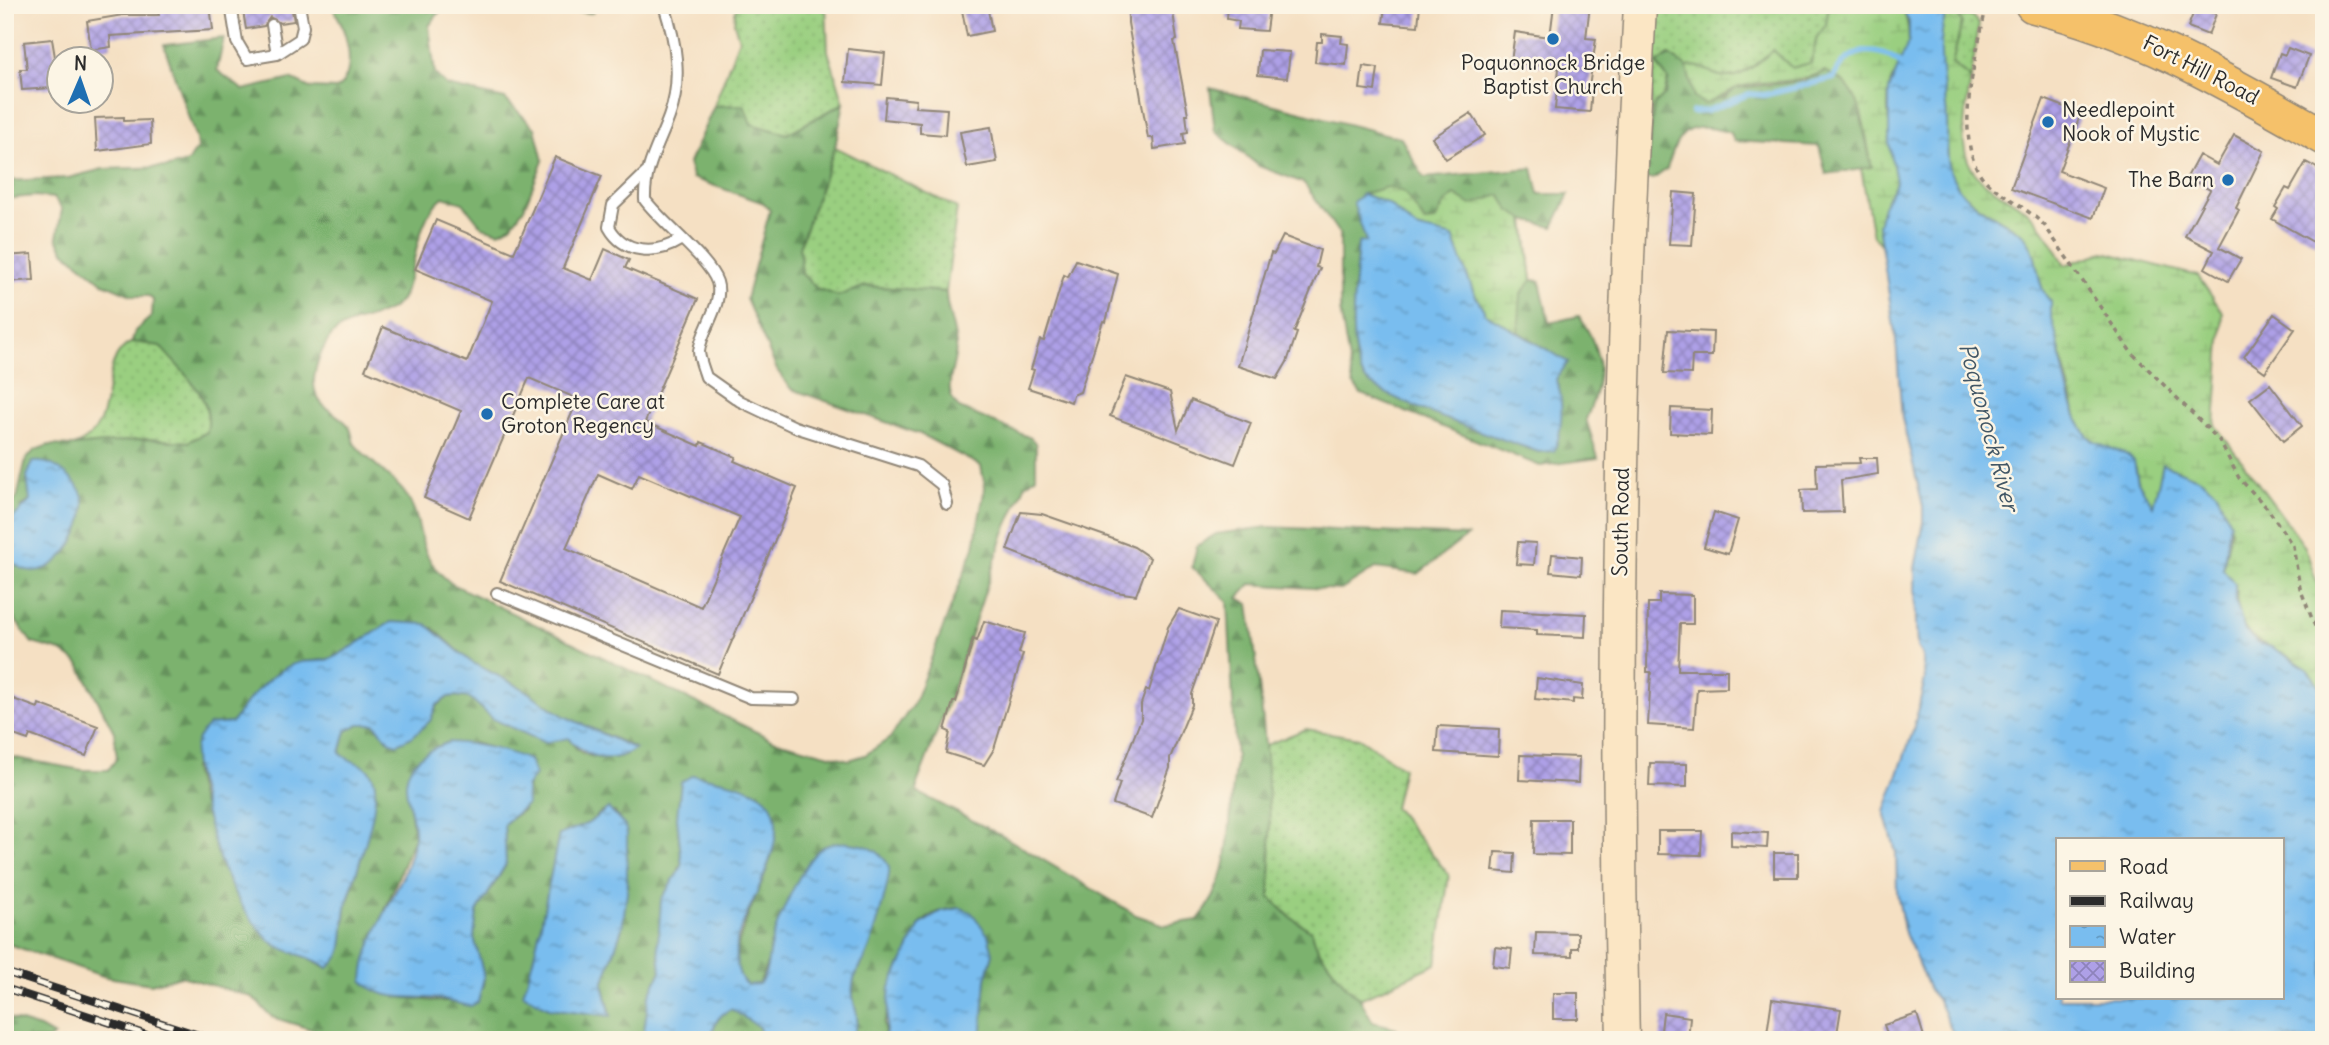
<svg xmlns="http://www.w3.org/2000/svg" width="2329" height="1045" font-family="Delius,sans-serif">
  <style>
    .grass { fill: url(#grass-dots); stroke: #627d56; stroke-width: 2 }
    .forest { fill: url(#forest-firs); stroke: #536e4c; stroke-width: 2; fill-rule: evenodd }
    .wetland { fill: url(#wetland-marsh); stroke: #627d56; stroke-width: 2 }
    .water { fill: url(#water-ripples); stroke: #52748d; stroke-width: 2; fill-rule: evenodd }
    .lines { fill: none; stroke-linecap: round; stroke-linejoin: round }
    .stream { stroke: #79bdef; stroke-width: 6 }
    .building { fill: url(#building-cross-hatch); fill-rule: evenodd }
    .lane-casing { stroke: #908677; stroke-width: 14 }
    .secondary-casing { stroke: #908677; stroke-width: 35 }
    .primary-casing { stroke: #908677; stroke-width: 38 }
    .path { stroke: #908677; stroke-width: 3.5; stroke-dasharray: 5 5; stroke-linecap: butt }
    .lane { stroke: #fff; stroke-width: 10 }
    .secondary { stroke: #fbe6c4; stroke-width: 32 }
    .primary { stroke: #f5c16b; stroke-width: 35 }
    .rail-casing { stroke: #2b2b2b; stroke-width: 8 }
    .rail { stroke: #fcf5e5; stroke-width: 5; stroke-dasharray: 16; stroke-linecap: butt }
    .poi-dot { fill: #1f6fb2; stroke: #fcf5e5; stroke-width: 2.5 }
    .labels { text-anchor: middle; stroke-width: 5; stroke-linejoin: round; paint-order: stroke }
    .poi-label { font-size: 21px; fill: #2b2b2b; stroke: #fcf5e5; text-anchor: start }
    .street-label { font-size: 21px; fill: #2b2b2b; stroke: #fcf5e5 }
    .water-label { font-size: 23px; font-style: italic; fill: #425766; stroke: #fcf5e5 }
  </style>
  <defs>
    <pattern id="grass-dots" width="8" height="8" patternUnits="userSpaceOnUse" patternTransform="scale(1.75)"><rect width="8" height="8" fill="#9acf80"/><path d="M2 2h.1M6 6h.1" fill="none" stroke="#85b26f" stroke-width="1.8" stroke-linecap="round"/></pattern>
    <pattern id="forest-firs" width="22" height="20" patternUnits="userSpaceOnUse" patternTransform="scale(1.75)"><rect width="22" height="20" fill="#7bb26e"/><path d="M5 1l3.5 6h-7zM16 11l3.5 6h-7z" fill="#65915b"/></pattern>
    <pattern id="wetland-marsh" width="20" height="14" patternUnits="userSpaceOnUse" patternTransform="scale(1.75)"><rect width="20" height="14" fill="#9acf80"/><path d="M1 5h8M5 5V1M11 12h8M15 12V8" fill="none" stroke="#85b26f"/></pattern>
    <pattern id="water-ripples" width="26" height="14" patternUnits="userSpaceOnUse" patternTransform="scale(1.75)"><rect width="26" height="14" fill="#79bdef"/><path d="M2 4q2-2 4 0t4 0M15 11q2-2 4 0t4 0" fill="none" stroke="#639ac2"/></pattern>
    <pattern id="building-cross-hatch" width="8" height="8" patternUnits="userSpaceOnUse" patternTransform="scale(1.75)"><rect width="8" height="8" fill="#aea0e7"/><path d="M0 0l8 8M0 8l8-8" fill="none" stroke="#8e83bb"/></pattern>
  </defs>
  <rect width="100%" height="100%" fill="#fcf5e5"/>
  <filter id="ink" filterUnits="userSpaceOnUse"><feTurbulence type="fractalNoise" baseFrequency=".0143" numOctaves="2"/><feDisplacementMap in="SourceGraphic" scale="14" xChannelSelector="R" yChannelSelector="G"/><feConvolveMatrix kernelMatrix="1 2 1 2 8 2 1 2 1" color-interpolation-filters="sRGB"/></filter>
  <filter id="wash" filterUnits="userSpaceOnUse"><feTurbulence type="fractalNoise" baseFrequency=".00686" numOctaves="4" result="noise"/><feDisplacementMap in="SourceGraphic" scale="28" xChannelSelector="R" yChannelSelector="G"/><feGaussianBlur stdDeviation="1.57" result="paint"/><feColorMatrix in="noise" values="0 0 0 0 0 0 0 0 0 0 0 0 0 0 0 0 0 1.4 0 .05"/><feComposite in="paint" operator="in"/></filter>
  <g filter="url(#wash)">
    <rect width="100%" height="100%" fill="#f5e0c3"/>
    <path class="grass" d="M 736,5 L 826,5 L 828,51 L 844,103 L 787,134 L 750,124 L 744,105 L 714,106 L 739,39 L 734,23 Z
      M 1659,5 L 1829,5 L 1826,26 L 1817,37 L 1811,63 L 1792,68 L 1773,50 C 1755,64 1738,85 1714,74 C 1705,69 1698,65 1687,67 L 1669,55 L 1657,65 L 1668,78 L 1645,179 Z
      M 1957,13 L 1973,17 L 1979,24 L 1971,79 L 1952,64 L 1962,22 Z
      M 835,147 L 957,208 L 946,292 L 866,286 L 838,296 L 816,288 L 802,274 L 799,247 Z
      M 132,342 L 160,345 C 180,370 215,396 207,432 L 188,442 L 148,439 L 74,446 C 124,427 92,362 132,342 Z
      M 1306,729 L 1359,738 L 1403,768 L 1394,807 L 1449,875 L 1436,964 L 1360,999 L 1346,986 L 1318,949 L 1311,931 L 1290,917 L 1270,897 L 1270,831 L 1264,746 Z"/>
    <path class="forest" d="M 330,5 L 462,5 L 441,10 L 429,26 L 435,74 L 447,86 L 505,99 L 535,128 L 543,161 L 524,208 L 511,226 L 499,232 L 482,227 L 463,203 L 443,197 C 416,218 417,263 404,294 C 392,323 346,314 329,339 C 320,352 311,375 315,390 C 319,409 335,411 347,424 C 353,430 351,436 354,443 C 360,453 393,478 404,492 C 429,526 409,550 452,584 L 773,740 L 849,760 L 865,755 L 890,738 L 914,703 L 974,547 L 985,487 L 981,466 L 920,434 L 791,389 L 777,370 L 746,299 L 770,210 L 764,203 L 692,178 L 689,163 L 714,106 L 744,105 L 751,124 L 787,134 L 844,103 L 835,147 L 799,247 L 802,274 L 816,288 L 838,296 L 866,286 L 946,292 C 946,311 955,327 956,346 C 956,368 940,391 959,408 L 1031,438 L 1036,444 L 1036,476 L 1025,486 L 1004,533 L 951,695 L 917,784 L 917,792 L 1006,838 L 1136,915 L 1165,925 L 1198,920 C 1237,875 1226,817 1236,763 L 1228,601 L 1192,567 L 1197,546 L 1216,534 L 1268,527 L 1467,536 L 1418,574 L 1376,568 L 1341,590 L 1251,584 L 1238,598 L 1249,604 C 1262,701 1273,800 1270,897 L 1290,917 L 1311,931 L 1318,949 L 1346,986 L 1360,999 L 1373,1022 L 1396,1028 L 1410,1040 L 981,1040 L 986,979 L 993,953 L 961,908 C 946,908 931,913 920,925 L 884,1023 L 885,1040 L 849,1040 C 867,1015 849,1007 853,983 C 855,971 863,964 867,954 C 877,927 882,900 889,873 L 827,845 L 821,848 L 770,945 L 769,959 L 759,984 L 747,986 C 704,951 806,847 767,801 C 754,786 729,785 712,779 L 677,817 L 682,866 L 661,900 L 661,972 L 649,996 L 646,1040 L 346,1040 L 272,1017 L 252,997 L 181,976 L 151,984 L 106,977 L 5,943 L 5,756 L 82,770 L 108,770 L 117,758 L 114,732 L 79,664 L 61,651 L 32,643 L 5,606 L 5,509 L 17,498 L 26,459 L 35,450 L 49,445 L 74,446 L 148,439 L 188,442 L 207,432 C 215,396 180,371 160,346 L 132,342 L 135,331 L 152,316 L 153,300 L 149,296 L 134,296 L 103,283 L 64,251 L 57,238 L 62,209 L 54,198 L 35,196 L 5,199 L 5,181 L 68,178 L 103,169 L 169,167 L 188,162 L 197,149 L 196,139 L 164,45 L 224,38 L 217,70 L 243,90 L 291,79 L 310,88 L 336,89 C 360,75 346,22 330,5 ZM 30,501 L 77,528 L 76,533 L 21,507 ZM 391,622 L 433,628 L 471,662 L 520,687 L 564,716 L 633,747 C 624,762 594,761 579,751 C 575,748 572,742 568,738 L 532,737 L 493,719 L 470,698 L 456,696 L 448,697 L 436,707 L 430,721 L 389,741 L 375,724 L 359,724 L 346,731 L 340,754 L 375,784 L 361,858 L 346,908 L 342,949 L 328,968 L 273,942 L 200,799 L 193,768 L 209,725 L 232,723 C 247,700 274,668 302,662 C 313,659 323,663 334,657 C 354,647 372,634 391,622 ZM 474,743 L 521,757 L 529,780 L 523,810 L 504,824 L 506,865 L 477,912 L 474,937 L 484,977 L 483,986 L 446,1002 L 396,997 L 372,943 L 414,837 L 409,798 ZM 601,812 L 615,812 L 627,834 L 622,928 L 603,984 L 611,1015 L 549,1008 L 524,994 C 540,942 547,888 559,836 L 589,823 Z
      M 542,5 L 597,5 L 592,13 L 555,10 Z
      M 1669,55 L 1687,67 L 1694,98 L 1724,97 L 1736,88 L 1804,81 L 1825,71 L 1846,83 L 1858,102 L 1872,168 L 1826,174 L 1819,146 L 1734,141 L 1731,133 C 1688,121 1679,128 1667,169 L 1653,179 L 1645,179 L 1654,105 L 1666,94 L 1668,79 L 1657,64 Z
      M 1210,88 L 1401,138 L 1424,178 L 1533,168 L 1539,194 L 1569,194 L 1553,227 L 1525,220 L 1532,280 L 1540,281 L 1549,323 L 1579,316 C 1604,353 1604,378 1586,419 L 1598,458 L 1540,466 L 1361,394 L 1353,384 L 1340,310 L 1340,235 L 1304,183 L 1259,166 L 1215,131 ZM 1366,241 L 1568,362 L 1556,379 L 1559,386 L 1539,452 C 1509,441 1375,398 1363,376 C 1345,344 1356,280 1358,244 Z
      M 731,1009 L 760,1027 L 762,1040 L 712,1040 C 712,1026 718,1015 731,1009 Z
      M 5,1017 L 40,1028 L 54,1036 L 47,1040 L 5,1040 Z"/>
    <path class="wetland" d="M 1829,5 L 1901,5 C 1910,24 1912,42 1903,62 C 1899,70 1892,76 1890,85 C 1883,119 1896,150 1896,182 C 1884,204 1877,219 1881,245 L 1873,236 L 1861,169 L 1872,167 C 1866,143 1865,100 1844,83 C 1839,78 1831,75 1825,71 C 1793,86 1770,78 1739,87 C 1730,90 1717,100 1705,104 L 1694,98 L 1687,67 C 1698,65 1705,69 1714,74 C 1738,85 1756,64 1773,50 L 1792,68 L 1811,63 L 1817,37 L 1826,25 Z
      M 1946,13 L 1957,15 L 1962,22 L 1952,64 L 1971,79 C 1968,99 1962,123 1964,144 C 1968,186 2003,190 2028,212 C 2044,227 2055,247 2065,265 L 2104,252 L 2198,276 L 2223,313 L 2215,425 L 2305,547 L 2324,604 L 2324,691 C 2314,683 2308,671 2298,663 C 2276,645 2244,645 2239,613 C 2238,605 2235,600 2237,592 L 2223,569 L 2231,530 L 2215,491 L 2200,479 L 2163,464 L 2153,507 L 2138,482 L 2136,468 L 2092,441 L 2078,423 L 2051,315 L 2051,302 C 2034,285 2041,257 2026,238 C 2015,224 1975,209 1961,191 C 1943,169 1948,145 1947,119 C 1944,84 1935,48 1946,13 Z
      M 1387,187 L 1404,192 L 1425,222 L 1435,221 L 1444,204 L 1455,195 L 1471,205 L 1500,195 L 1510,211 L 1524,219 L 1532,280 L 1521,294 L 1518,333 L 1486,314 L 1473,291 L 1453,237 L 1416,228 L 1388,204 L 1363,194 Z"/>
    <path class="water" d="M 1901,5 L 1946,13 C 1935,48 1945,84 1947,119 C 1948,145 1943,169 1961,191 C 1975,210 2015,224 2026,238 C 2041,257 2034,285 2051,302 L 2051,315 C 2062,348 2066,417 2091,439 C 2103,450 2122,447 2134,461 L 2138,482 L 2153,506 L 2163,464 L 2200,479 L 2216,491 L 2230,522 L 2223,569 L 2235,584 L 2235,599 L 2245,631 L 2258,643 L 2272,647 L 2306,668 L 2324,691 L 2324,1040 L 1956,1040 L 1938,1000 L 1929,990 L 1904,930 L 1897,892 L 1896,853 L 1885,812 L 1913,731 L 1925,679 L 1922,655 L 1917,647 L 1916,624 L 1915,568 L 1923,527 L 1923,506 L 1902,418 L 1896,340 L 1878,225 L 1883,206 L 1896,182 L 1889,142 L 1889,90 L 1909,40 L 1909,22 ZM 2282,840 L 2282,998 L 2058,998 L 2058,840 Z
      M 1363,194 L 1388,204 L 1416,228 L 1453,237 L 1473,291 L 1486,314 L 1568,362 L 1556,379 C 1564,398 1563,432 1554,451 L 1539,452 C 1509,441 1374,398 1363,376 C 1345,344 1356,280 1358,243 L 1366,241 L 1353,202 Z
      M 33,462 C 47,460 56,466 67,475 C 76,483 85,493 84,507 C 84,541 43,595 9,559 L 5,526 L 30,501 L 27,476 Z
      M 391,622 L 426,624 L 471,662 L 520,687 L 564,716 L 635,749 C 609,766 587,758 568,738 L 545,743 L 493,719 L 470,698 L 456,696 L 448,697 L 436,706 L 430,721 L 412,737 L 397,744 L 389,741 L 375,724 L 359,724 L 346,731 L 340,753 C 351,764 367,762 373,777 C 384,804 352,879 346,908 C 343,922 345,937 341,951 C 339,958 334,963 328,968 C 311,954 284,955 267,938 C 226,895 212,843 200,789 C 194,765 187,744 209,725 L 232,723 C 246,701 275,666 302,662 C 313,660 323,663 334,657 C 354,647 372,634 391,622 Z
      M 449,742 C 474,743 506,750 529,760 L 535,775 L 526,787 L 527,804 L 504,824 L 506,864 L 477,912 L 474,937 L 484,977 L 478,1002 L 471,1006 C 459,1004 449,1001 438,999 C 412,995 383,1003 363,981 C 365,930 407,888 414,838 C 417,816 398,789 410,769 C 419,754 433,748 449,742 Z
      M 693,775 C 714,779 742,783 760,794 C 803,821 748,903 739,934 C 734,948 735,976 747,985 L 759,984 C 769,973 767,958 771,944 C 777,921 802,863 820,849 C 831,841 844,842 856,844 C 869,845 885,854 889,868 C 891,878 872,944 866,956 C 862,966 854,972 853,985 C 849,1008 867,1015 849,1040 L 762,1040 L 759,1027 L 731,1009 C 718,1015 712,1026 712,1040 L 646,1040 L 644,1031 L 649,996 L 661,971 L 658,944 L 661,900 L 682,866 L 677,817 L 681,782 Z
      M 608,808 L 625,826 L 627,834 L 627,893 L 622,928 L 603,984 L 611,1016 L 549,1008 L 523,994 C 540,942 547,888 559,835 L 589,823 Z
      M 961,908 L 972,913 L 988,935 L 993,953 L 986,979 L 981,1040 L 885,1040 L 890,987 L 920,925 L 942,911 Z"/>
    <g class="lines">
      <path class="stream" d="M 1692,112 L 1707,111 L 1749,94 L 1764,95 L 1834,78 C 1850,43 1882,45 1906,69"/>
    </g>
    <g id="blocks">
      <path class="building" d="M 176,5 L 210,5 L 213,30 L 110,36 L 111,47 L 91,50 L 87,21 L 123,15 L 159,15 L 158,11 L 176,10 Z
        M 242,5 L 291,5 L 294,21 L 280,23 L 270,17 L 264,26 L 246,29 Z
        M 961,5 L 987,5 L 992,31 L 967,36 Z
        M 1128,5 L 1172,5 L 1177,40 L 1174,41 L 1188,114 L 1186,114 L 1188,132 L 1183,133 L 1185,144 L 1154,149 L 1153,138 L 1148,138 L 1128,23 Z
        M 1228,5 L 1269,8 L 1266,31 L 1238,29 L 1239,21 L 1227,19 Z
        M 1385,5 L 1420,5 L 1418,26 L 1383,23 Z
        M 1554,5 L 1590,5 L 1586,38 L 1596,39 L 1589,87 L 1592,88 L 1590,112 L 1555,109 L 1559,68 L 1511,62 L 1515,32 L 1550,37 Z
        M 2196,6 L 2216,14 L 2208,35 L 2188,27 Z
        M 1322,34 L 1342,36 L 1341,43 L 1348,44 L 1346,65 L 1315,62 L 1317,42 L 1322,42 Z
        M 52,39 L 59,81 L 52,82 L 52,88 L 22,90 L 20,69 L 27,69 L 24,42 Z
        M 2288,48 L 2309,56 L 2297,87 L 2271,78 L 2280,53 L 2285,55 Z
        M 848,49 L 885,53 L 882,85 L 845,82 Z
        M 1260,50 L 1290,52 L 1287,78 L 1258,75 Z
        M 1363,66 L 1378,68 L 1375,91 L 1360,89 Z
        M 886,97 L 916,100 L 915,107 L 947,109 L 945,135 L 920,133 L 920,123 L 884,119 Z
        M 2044,99 L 2081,113 L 2059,171 L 2104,188 L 2093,218 L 2011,188 Z
        M 1471,113 L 1485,135 L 1446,159 L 1432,138 Z
        M 124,117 L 124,121 L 150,120 L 151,144 L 97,151 L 95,118 Z
        M 991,127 L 997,162 L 967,167 L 960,132 Z
        M 2234,135 L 2264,151 L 2236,208 L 2239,210 L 2219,247 L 2241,259 L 2228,281 L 2205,268 L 2214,251 L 2185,236 L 2210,190 L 2187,177 L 2199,155 L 2217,165 Z
        M 555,157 L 602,176 L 563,268 L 592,280 L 605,249 L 629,260 L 625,268 L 698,299 L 645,422 L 700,446 L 701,442 L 736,457 L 734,461 L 797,488 L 718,674 L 500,581 L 578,399 L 529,378 L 469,518 L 424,498 L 461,411 L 365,370 L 383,327 L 467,362 L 492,301 L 415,269 L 436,220 L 514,253 ZM 598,474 L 632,489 L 639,474 L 740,517 L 701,607 L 566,548 Z
        M 2306,162 L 2324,172 L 2324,248 L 2272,219 L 2278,209 L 2275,207 L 2286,188 L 2290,190 Z
        M 1673,192 L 1696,194 L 1692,245 L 1669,244 Z
        M 1283,236 L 1320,250 L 1316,267 L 1320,268 L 1294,332 L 1297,333 L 1287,362 L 1277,379 L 1238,366 L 1271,253 L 1274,254 Z
        M 32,254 L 34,280 L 5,282 L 5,256 Z
        M 1076,260 L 1118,274 L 1106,322 L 1103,321 L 1080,392 L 1073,395 L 1071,402 L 1028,388 L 1034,370 L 1031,369 L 1040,340 L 1044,341 L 1064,275 L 1068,277 Z
        M 2274,314 L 2295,329 L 2265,372 L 2244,357 Z
        M 1668,330 L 1713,332 L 1712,356 L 1692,356 L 1691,374 L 1664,373 Z
        M 1126,377 L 1170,392 L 1178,430 L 1191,400 L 1251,423 L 1235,464 L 1110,416 Z
        M 2270,384 L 2302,426 L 2283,441 L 2250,399 Z
        M 1671,408 L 1712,410 L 1711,435 L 1670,433 Z
        M 1859,458 L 1877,458 L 1878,474 L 1841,480 L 1843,512 L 1802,513 L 1801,490 L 1817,489 L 1816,464 L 1860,463 Z
        M 1021,512 L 1042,514 L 1105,536 L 1134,547 L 1150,558 L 1136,595 L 1116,592 L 1007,550 Z
        M 1714,512 L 1738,520 L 1728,554 L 1704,547 Z
        M 1518,542 L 1536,543 L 1534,565 L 1516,564 Z
        M 1552,554 L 1582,557 L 1581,575 L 1550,572 Z
        M 1659,594 L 1693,595 L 1693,624 L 1680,624 L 1678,670 L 1727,670 L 1727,688 L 1697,689 L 1694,728 L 1648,725 L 1651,672 L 1647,672 L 1648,603 L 1659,603 Z
        M 1179,609 L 1216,622 L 1192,694 L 1192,705 L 1170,758 L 1170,768 L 1152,818 L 1113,804 L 1120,783 L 1116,782 L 1141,719 L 1141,704 L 1146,690 L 1149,691 L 1168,627 Z
        M 1500,610 L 1586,614 L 1585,637 L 1537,635 L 1537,630 L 1499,628 Z
        M 984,621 L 1025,633 L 1019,653 L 1023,654 L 994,749 L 984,765 L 946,753 L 950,732 L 945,730 L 953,702 L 956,702 L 973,639 L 977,641 Z
        M 1537,678 L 1583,685 L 1582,700 L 1573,699 L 1573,703 L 1535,699 Z
        M 5,696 L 38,708 L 39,704 L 98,726 L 86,756 L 30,735 L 28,740 L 5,732 Z
        M 1438,726 L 1499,729 L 1498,756 L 1436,752 Z
        M 1520,755 L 1579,757 L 1578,783 L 1519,780 Z
        M 1650,763 L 1687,764 L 1687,787 L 1649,786 Z
        M 1534,819 L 1570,819 L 1570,855 L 1533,854 Z
        M 1658,831 L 1702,831 L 1701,855 L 1658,854 Z
        M 1731,831 L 1768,833 L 1767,848 L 1731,846 Z
        M 1495,852 L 1515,853 L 1514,873 L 1493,871 Z
        M 1774,853 L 1798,853 L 1798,877 L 1774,877 Z
        M 1536,932 L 1578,933 L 1578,948 L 1572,948 L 1572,956 L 1535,955 Z
        M 1495,947 L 1512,949 L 1510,968 L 1493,966 Z
        M 1553,993 L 1578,993 L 1578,1019 L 1553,1019 Z
        M 1772,999 L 1841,1009 L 1836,1040 L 1766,1040 Z
        M 1663,1013 L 1690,1017 L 1688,1040 L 1660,1040 Z
        M 1917,1014 L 1925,1040 L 1889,1040 L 1884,1025 Z"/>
    </g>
  </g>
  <g filter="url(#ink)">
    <use href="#blocks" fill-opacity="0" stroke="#908677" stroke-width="2"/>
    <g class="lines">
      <defs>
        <path id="lane" d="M 231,5 L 237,42 L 247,59 L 277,54 L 300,39 L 303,27 L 299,5
          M 664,5 C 676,42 683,80 669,117 C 658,147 644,167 645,200 C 663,224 709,259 717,282 C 724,304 701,330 699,351 C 699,359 704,370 706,377 L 740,401 L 795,427 L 918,466 L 942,485 L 947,504
          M 272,25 L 277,54
          M 646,173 L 613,205 L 609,227 C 624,254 656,255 680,240
          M 497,593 L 751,698 L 794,699"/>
        <path id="secondary" d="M 1623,1040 C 1615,695 1620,350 1640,5"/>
        <path id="primary" d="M 2033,5 C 2143,32 2227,82 2324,137"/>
      </defs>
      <use href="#lane" class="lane-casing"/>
      <use href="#secondary" class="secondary-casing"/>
      <use href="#primary" class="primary-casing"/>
      <path class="path" d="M 1984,17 C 1975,61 1950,151 1989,184 C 2008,199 2028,209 2045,226 L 2131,352 L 2219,440 L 2239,478 L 2268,509 L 2293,546 L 2300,588 L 2318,634 L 2324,640"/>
      <use href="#lane" class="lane"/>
      <use href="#secondary" class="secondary"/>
      <use href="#primary" class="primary"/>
      <defs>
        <path id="rail" d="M 5,972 L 214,1040
          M 5,988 L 162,1040"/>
      </defs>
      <use href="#rail" class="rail-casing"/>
      <use href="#rail" class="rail"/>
    </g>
  </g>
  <g class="poi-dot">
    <circle cx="1553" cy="39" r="7"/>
    <circle cx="2048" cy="122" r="7"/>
    <circle cx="2228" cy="180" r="7"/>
    <circle cx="487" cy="414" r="7"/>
  </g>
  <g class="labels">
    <g class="poi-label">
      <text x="1553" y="70" text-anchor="middle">Poquonnock Bridge<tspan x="1553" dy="24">Baptist Church</tspan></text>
      <text x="2062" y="117">Needlepoint<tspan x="2062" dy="24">Nook of Mystic</tspan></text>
      <text x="2214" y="187" text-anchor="end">The Barn</text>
      <text x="501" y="409">Complete Care at<tspan x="501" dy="24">Groton Regency</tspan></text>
    </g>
    <g class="street-label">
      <text transform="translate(2201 70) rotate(27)" y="7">Fort Hill Road</text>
      <text transform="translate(1621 522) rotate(-89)" y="7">South Road</text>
    </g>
    <g class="water-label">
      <text transform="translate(1989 427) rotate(75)" y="8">Poquonock River</text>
    </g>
  </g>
  <rect width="2329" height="1045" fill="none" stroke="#fcf5e5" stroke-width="28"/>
  <rect x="2056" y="838" width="228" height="161" fill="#fcf5e5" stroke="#a8a49b" stroke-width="2"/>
  <rect x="2070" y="861" width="35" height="10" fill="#f5c16b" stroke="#a8a49b" stroke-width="2"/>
  <text x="2119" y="874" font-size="21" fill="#2b2b2b">Road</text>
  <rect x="2070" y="896" width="35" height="10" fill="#2b2b2b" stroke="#a8a49b" stroke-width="2"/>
  <text x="2119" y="908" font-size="21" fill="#2b2b2b">Railway</text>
  <rect x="2070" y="926" width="35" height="21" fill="url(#water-ripples)" stroke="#a8a49b" stroke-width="2"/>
  <text x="2119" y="944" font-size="21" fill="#2b2b2b">Water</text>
  <rect x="2070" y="961" width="35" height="21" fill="url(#building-cross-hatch)" stroke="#a8a49b" stroke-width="2"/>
  <text x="2119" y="978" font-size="21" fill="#2b2b2b">Building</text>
  <g transform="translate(80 80) rotate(2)"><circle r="33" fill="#fcf5e5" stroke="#a8a49b" stroke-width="2"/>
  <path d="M0-5L12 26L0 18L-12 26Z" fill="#1f6fb2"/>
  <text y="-10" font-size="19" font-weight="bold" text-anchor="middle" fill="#2b2b2b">N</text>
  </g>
</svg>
